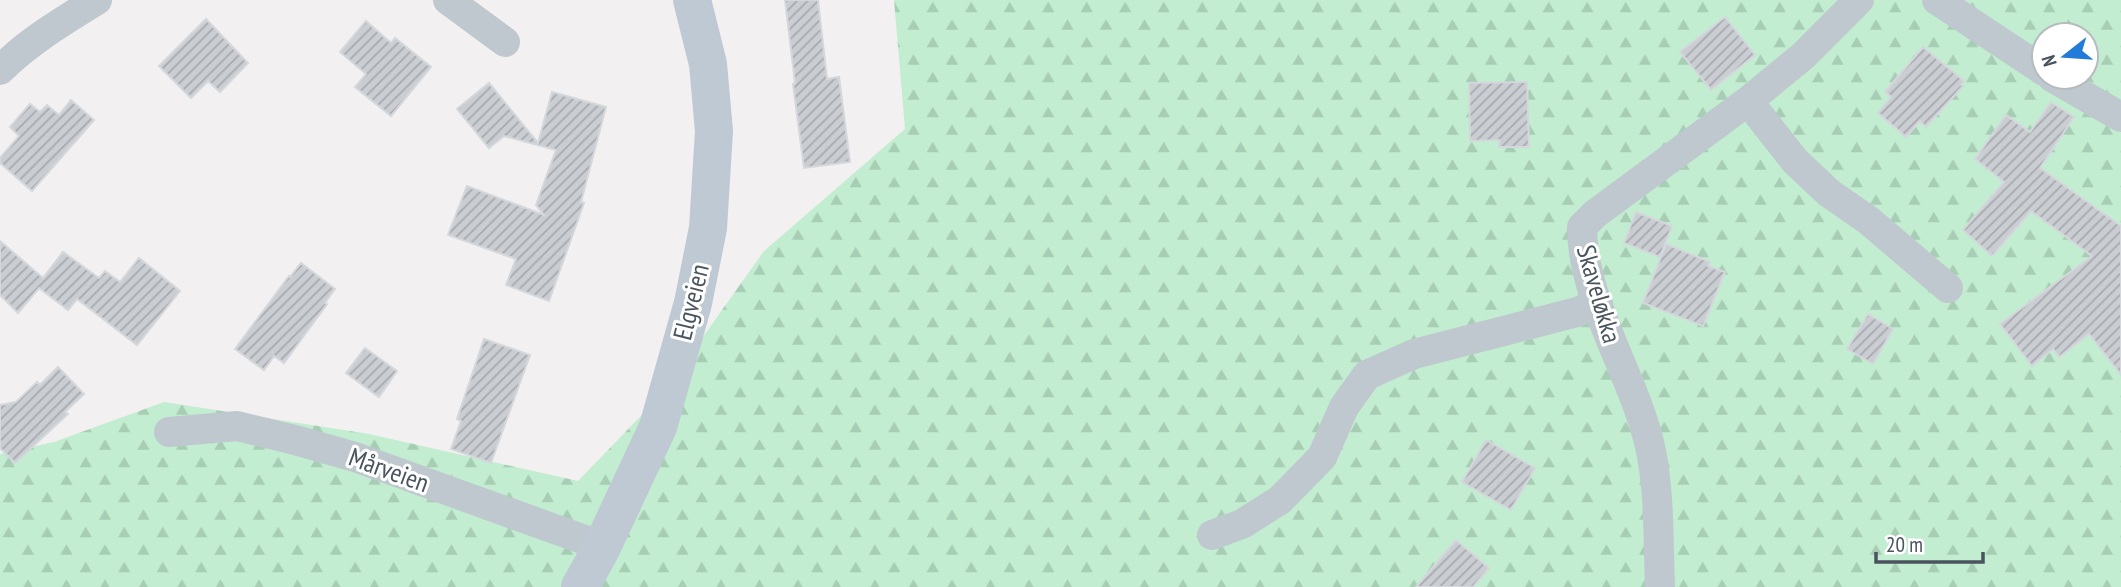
<svg xmlns="http://www.w3.org/2000/svg" width="2121" height="587" font-family="'PT Sans Narrow',sans-serif">
  <style>
    .forest { fill: url(#forest-firs); fill-rule: evenodd }
    .building { fill: url(#building-hatch); stroke: #d4d7db; stroke-width: 2 }
    .lines { fill: none; stroke-linecap: round; stroke-linejoin: round }
    .minor { stroke: #bfc8ce; stroke-width: 30 }
    .secondary { stroke: #bfc9d3; stroke-width: 38 }
    .labels { text-anchor: middle; stroke-width: 6; stroke-linejoin: round; paint-order: stroke }
    .street-label { font-size: 26px; fill: #49545d; stroke: #fff }
  </style>
  <defs>
    <pattern id="forest-firs" width="22" height="20" patternUnits="userSpaceOnUse" patternTransform="scale(1.75)"><rect width="22" height="20" fill="#c2edd0"/><path d="M5 1l3.5 6h-7zM16 11l3.5 6h-7z" fill="#a8cdb5"/></pattern>
    <pattern id="building-hatch" width="6" height="6" patternUnits="userSpaceOnUse" patternTransform="scale(1.75)"><rect width="6" height="6" fill="#cacdd2"/><path d="M-1 1l2-2M0 6l6-6M5 7l2-2" fill="none" stroke="#a6a9ae"/></pattern>
  </defs>
  <rect width="100%" height="100%" fill="#f2f0f0"/>
  <path class="forest" d="M 894,0 L 2121,0 L 2121,587 L 0,587 L 0,454 L 54,442 L 164,402 L 369,434 L 578,481 L 663,393 L 764,251 L 905,129 ZM 2044,35 L 2086,35 L 2086,77 L 2044,77 Z"/>
  <path class="building" d="M 785,0 L 818,0 L 827,79 L 839,77 L 850,162 L 804,168 L 793,84 L 795,83 Z
    M 1725,17 L 1755,55 L 1711,90 L 1680,52 Z
    M 206,19 L 248,63 L 220,92 L 208,81 L 191,98 L 159,66 Z
    M 366,21 L 391,43 L 395,38 L 431,67 L 391,116 L 355,87 L 366,74 L 340,52 Z
    M 1923,47 L 1964,81 L 1961,85 L 1963,86 L 1926,127 L 1920,121 L 1906,137 L 1878,113 L 1891,97 L 1885,92 Z
    M 1527,82 L 1529,147 L 1499,147 L 1499,140 L 1470,141 L 1469,83 Z
    M 489,83 L 538,143 L 552,92 L 606,107 L 581,202 L 584,203 L 549,301 L 506,285 L 516,259 L 448,235 L 467,186 L 544,215 L 536,205 L 556,150 L 504,136 L 489,148 L 457,109 Z
    M 71,100 L 94,120 L 32,191 L 0,163 L 0,158 L 19,136 L 10,127 L 30,104 L 40,112 L 47,105 L 59,115 Z
    M 2051,102 L 2074,117 L 2040,168 L 2121,226 L 2121,375 L 2089,334 L 2059,357 L 2053,349 L 2032,366 L 2000,324 L 2092,256 L 2031,211 L 1992,256 L 1963,230 L 2004,182 L 1975,159 L 2006,115 L 2030,132 Z
    M 1636,212 L 1672,226 L 1660,257 L 1624,243 Z
    M 0,241 L 43,278 L 63,252 L 99,278 L 105,271 L 120,282 L 139,258 L 180,291 L 137,345 L 77,299 L 68,310 L 39,288 L 18,313 L 0,295 Z
    M 1666,244 L 1710,262 L 1708,266 L 1725,272 L 1703,326 L 1643,303 Z
    M 301,263 L 335,289 L 325,303 L 327,304 L 284,363 L 274,356 L 264,370 L 235,349 L 289,276 L 290,277 Z
    M 1868,314 L 1893,329 L 1873,364 L 1847,349 Z
    M 484,339 L 530,355 L 491,463 L 451,449 L 461,421 L 457,419 Z
    M 365,348 L 397,371 L 379,397 L 346,373 Z
    M 58,367 L 84,394 L 65,412 L 68,414 L 15,463 L 0,448 L 0,405 L 16,402 L 37,382 L 40,385 Z
    M 1486,440 L 1535,468 L 1511,510 L 1462,482 Z
    M 1456,540 L 1489,568 L 1473,587 L 1416,587 Z"/>
  <g class="lines">
    <path class="minor" d="M 448,0 L 505,42
      M 1937,0 L 2044,71
      M 0,70 C 28,42 63,21 97,0
      M 2052,77 L 2121,117
      M 1748,101 L 1795,161 L 1829,193 L 1868,220 L 1948,288
      M 169,432 L 237,426 L 295,440 L 355,457 L 585,540 L 601,549
      M 1212,535 L 1242,524 L 1280,500 L 1322,457 L 1344,407 L 1367,375 L 1414,354 L 1577,312 L 1598,303
      M 1660,587 C 1658,540 1660,488 1649,442 C 1632,373 1582,299 1582,227 L 1595,214 L 1748,101 L 1803,56 L 1859,0"/>
    <path class="secondary" d="M 580,587 L 601,549 L 658,427 L 693,303 L 708,228 L 714,131 L 708,64 L 692,0"/>
  </g>
  <g class="labels">
    <g class="street-label">
      <text transform="translate(1599 294) rotate(74)" y="9">Skaveløkka</text>
      <text transform="translate(691 302) rotate(-76)" y="9">Elgveien</text>
      <text transform="translate(389 470) rotate(20)" y="9">Mårveien</text>
    </g>
  </g>
  <g transform="translate(2065 56) rotate(253)"><circle r="33" fill="#ffffff" stroke="#b6bbbe" stroke-width="2"/>
  <path d="M0-5L12 26L0 18L-12 26Z" fill="#237bd9"/>
  <text y="-10" font-size="19" font-weight="bold" text-anchor="middle" fill="#49545d">N</text>
  </g>
  <path d="M1876 552v10h107v-10" fill="none" stroke="#49545d" stroke-width="3.5"/>
  <text x="1886" y="552" font-size="21" fill="#49545d" stroke="#ffffff" stroke-width="5" paint-order="stroke">20 m</text>
</svg>
